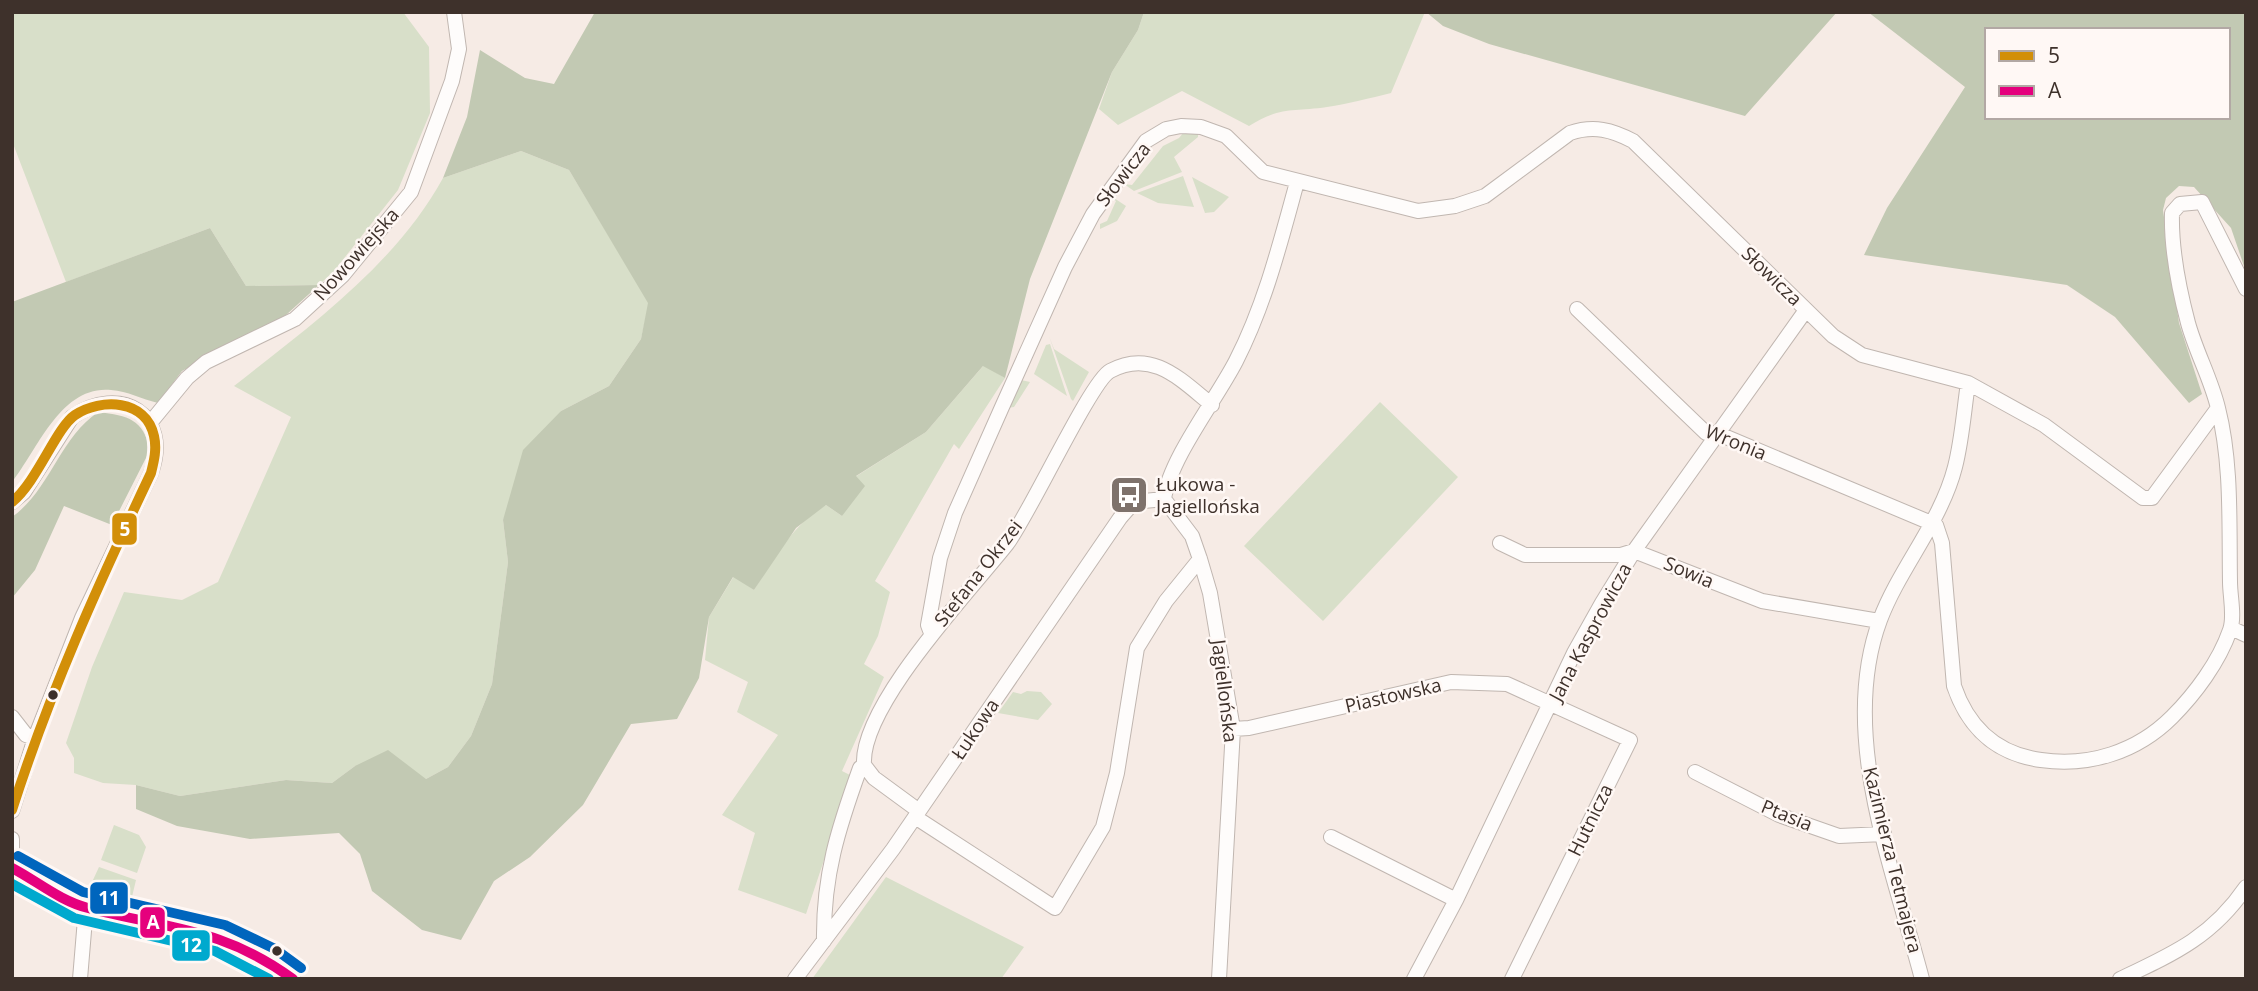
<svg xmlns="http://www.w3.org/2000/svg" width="2258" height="991" font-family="'Open Sans',sans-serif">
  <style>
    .green { fill: #d8dfc9 }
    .forest { fill: #c2c9b3; fill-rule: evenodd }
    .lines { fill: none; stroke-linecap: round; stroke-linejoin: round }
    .minor-casing { stroke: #c0b6b0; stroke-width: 16 }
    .minor { stroke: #fefcfb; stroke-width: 14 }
    .bus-1-casing { stroke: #fff8f5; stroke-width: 16 }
    .bus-2-casing { stroke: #fff8f5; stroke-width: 16 }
    .bus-3-casing { stroke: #fff8f5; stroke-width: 16 }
    .bus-4-casing { stroke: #fff8f5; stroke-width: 16 }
    .bus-1 { stroke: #d28f09; stroke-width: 10 }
    .bus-2 { stroke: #e5007d; stroke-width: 10 }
    .bus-3 { stroke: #00a9ce; stroke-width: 10 }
    .bus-4 { stroke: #0065bd; stroke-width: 10 }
    .bus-dot { fill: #3e312b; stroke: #fff8f5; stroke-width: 2.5 }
    .labels { text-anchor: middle; stroke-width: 5; stroke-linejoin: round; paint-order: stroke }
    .street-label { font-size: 19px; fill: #3e312b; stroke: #fff8f5 }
    .poi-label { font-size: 19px; fill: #3e312b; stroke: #fff8f5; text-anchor: start }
    .line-badge { stroke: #fff8f5; stroke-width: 2.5 }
    .badge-label { font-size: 19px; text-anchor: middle; font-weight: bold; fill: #fff }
  </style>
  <rect width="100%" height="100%" fill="#f6ebe5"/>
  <path class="green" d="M 12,12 L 403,12 L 429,47 L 430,113 L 398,190 L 334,271 L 319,285 L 246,286 L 210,228 L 66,282 L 12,141 Z
    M 1144,12 L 1425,12 L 1391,93 C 1370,98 1348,104 1327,107 C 1292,112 1281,106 1249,126 L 1182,91 L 1118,125 L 1099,109 L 1112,72 L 1138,30 Z
    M 1184,132 L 1198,134 L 1198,137 L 1174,157 L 1182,172 L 1134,191 L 1124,184 L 1132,185 L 1163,146 L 1179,138 Z
    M 521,151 L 569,170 L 649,303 L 641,339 L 609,386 L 561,411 L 503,520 L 508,562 L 492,684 L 471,736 L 448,767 L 426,779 L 355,766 L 332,783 L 286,780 L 180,796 L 136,785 L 103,783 L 74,773 L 74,758 L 66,743 L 92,667 L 124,592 L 182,600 L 218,582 L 291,417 L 234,386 C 310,326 396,264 443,178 Z
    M 1183,176 L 1194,207 L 1158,203 L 1137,193 Z
    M 1192,177 L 1229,197 L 1214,212 L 1205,213 Z
    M 1113,192 L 1114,198 L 1126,206 L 1117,221 L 1100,229 L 1100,224 L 1107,221 L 1116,201 L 1110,197 Z
    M 1049,336 L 1054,349 L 1089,372 L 1073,401 L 1071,399 Z
    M 1050,344 L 1067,396 L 1034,374 L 1046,345 Z
    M 984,365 L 1005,378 L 959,449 L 954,444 L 875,581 L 890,592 L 878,636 L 864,664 L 884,677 L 842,771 L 852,776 L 806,914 L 738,890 L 755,833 L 722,815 L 778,735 L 737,712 L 748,682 L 705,660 L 709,617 L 734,576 L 754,590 C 774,559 793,524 826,505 L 842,516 L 855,477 L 926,432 Z
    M 1021,380 L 1030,382 L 1014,407 L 1007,408 Z
    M 1380,402 L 1458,477 L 1323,621 L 1244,546 Z
    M 1027,691 L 1041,692 L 1052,704 L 1038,720 L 998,713 L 1013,692 L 1021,694 Z
    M 114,825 L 139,835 L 146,847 L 137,873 L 101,860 Z
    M 99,867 L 136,880 L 131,901 L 122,899 L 120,902 L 86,895 Z
    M 886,877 L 1024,947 L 1001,979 L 812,979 Z"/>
  <path class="forest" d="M 595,12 L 1144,12 L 1138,30 L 1112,72 L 1030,279 L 1005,378 L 983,366 L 926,432 L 856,476 L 865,486 L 842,516 L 826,505 L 796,528 L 754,590 L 733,577 L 709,617 L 699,678 L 677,719 L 631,724 L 583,805 L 530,857 L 494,881 L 461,940 L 422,930 L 372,891 L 360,854 L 339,833 L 250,839 L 177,826 L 136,809 L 136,785 L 180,796 L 286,780 L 332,783 L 355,766 L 388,750 L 426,779 L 448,767 L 471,736 L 492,684 L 508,562 L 503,520 L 523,450 L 561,411 L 609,386 L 641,339 L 648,303 L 569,170 L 521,151 L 443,178 L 467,117 L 480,50 L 525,78 L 554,84 Z
    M 1426,12 L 1837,12 L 1745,116 L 1489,44 L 1443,26 Z
    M 1868,12 L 2246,12 L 2246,272 L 2231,228 L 2194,187 L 2179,186 L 2166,198 L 2163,210 L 2179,323 L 2202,394 L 2189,403 L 2115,317 L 2067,285 L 1864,255 L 1887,208 L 1965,87 ZM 1987,30 L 2228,30 L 2228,117 L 1987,117 Z
    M 210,228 L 246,286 L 319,285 L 286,315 L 182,371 L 158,403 C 141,399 128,391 111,390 C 61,385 38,449 12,482 L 12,302 Z
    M 98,412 C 129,416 143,419 150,450 L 112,525 L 64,506 L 35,570 L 12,598 L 12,517 C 50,490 59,439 98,412 Z"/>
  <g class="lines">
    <defs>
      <path id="minor" d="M 1577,309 L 1706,433 L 1719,434 L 1936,525 L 1942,543 L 1954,686 C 1968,727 1996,754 2041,760 C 2089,767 2137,752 2172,717 C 2195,694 2219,662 2230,630 C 2235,617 2230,596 2230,582 C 2229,525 2232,463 2218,408 C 2211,379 2196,352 2188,323 C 2179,289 2171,248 2172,213 L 2180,204 L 2202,202 L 2246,289
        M 150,423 L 187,378 L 206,362 L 295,319 L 343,275 L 411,192 L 452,81 L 459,49 L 454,12
        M 1164,499 L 1192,536 L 1200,559 L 1210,593 L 1233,729 L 1219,979
        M 1164,499 C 1170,458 1216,400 1236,361 C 1265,304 1280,244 1297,182
        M 12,502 L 24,492 L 72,417 C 120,384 172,414 151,473 L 82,618 L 35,738 L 12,811
        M 1500,543 L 1525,555 L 1621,555 L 1634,551 L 1762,601 L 1879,621
        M 2231,628 L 2246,635
        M 931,633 L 928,625 L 940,558 L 955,513 L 1002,407 L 1065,267 L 1093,214 L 1146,141 L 1166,129 L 1181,126 L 1201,127 L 1226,136 L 1263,172 L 1418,211 L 1455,206 L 1485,196 L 1570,133 C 1594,125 1612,130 1633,141 L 1833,336 L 1862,355 L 1968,383 L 2044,425 L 2143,498 L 2152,498 L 2218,408
        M 12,717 L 26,735 L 35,738
        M 1233,729 L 1249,728 L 1451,682 L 1507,684 L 1630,740 L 1512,979
        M 1695,772 L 1779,815 L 1839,836 L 1884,834
        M 919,811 L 874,778 L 864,765 C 860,706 970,591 1007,544 C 1029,515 1091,381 1110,371 C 1152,348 1181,380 1212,405
        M 915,817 L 1055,908 L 1103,827 L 1117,773 L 1137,648 L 1166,601 L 1200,559
        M 1331,837 L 1456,900
        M 12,839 L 12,864
        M 12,868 C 37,880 61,901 88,908 C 165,926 228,925 293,979
        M 824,941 C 823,876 838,829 860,768 L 864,765
        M 80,979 L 86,907
        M 795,979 L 893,849 L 1120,518 L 1134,502 L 1164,499
        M 1414,979 L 1456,900 L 1574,653 L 1602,603 L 1634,551 L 1806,310
        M 1922,979 C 1893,868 1838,733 1880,620 C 1900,567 1941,522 1955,467 C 1962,440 1964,410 1968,383
        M 2120,979 C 2173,954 2212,937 2246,887"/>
    </defs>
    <use href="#minor" class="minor-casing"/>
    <use href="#minor" class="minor"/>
    <defs>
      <path id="bus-1" d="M 12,502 C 37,482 56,428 75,415 C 101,398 146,399 154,436 C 157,449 154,461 151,473 C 98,585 50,691 12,810"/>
      <path id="bus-2" d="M 12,868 C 37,881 60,901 88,908 C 167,929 222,927 293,979"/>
      <path id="bus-3" d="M 12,884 L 74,918 L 215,951 L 269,979"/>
      <path id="bus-4" d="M 18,856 L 83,892 L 225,925 L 275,949 L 301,968"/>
    </defs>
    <use href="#bus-1" class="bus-1-casing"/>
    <use href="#bus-2" class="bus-2-casing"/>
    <use href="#bus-3" class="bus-3-casing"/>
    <use href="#bus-4" class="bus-4-casing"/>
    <use href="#bus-1" class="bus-1"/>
    <use href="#bus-2" class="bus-2"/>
    <use href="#bus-3" class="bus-3"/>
    <use href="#bus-4" class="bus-4"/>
  </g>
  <defs>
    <symbol id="bus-square" viewBox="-11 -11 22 22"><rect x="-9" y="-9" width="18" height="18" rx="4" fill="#7e726c" stroke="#fff8f5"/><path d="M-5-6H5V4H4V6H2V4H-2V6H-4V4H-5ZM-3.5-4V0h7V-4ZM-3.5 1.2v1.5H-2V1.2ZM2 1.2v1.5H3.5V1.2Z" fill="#fff"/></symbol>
  </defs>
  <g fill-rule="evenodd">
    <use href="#bus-square" x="1107" y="473" width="44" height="44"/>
  </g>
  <g class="bus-dot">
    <circle cx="53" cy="695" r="6"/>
    <circle cx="277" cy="951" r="6"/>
  </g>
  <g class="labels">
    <g class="street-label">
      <text transform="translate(1123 174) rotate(-52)" y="7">Słowicza</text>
      <text transform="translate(356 254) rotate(-48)" y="7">Nowowiejska</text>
      <text transform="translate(1772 276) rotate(44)" y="7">Słowicza</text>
      <text transform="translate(1736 442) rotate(22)" y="7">Wronia</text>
      <text transform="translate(1689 572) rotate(23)" y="7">Sowia</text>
      <text transform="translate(978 573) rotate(-52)" y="7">Stefana Okrzei</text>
      <text transform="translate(1590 632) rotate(-62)" y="7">Jana Kasprowicza</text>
      <text transform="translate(1225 691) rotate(83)" y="7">Jagiellońska</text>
      <text transform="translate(1393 695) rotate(-13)" y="7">Piastowska</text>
      <text transform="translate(975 729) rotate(-56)" y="7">Łukowa</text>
      <text transform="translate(1787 815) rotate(22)" y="7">Ptasia</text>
      <text transform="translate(1590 820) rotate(-64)" y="7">Hutnicza</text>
      <text transform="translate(1893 860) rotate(76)" y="7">Kazimierza Tetmajera</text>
    </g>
    <g class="poi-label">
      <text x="1156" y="491">Łukowa -<tspan x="1156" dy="22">Jagiellońska</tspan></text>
    </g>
  </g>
  <g class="line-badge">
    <rect x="111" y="512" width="27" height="34" rx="7" fill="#d28f09"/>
    <rect x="89" y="881" width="40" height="34" rx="7" fill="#0065bd"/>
    <rect x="139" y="906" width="27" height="33" rx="7" fill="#e5007d"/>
    <rect x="171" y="929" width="40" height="33" rx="7" fill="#00a9ce"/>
  </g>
  <g class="badge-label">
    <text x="125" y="536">5</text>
    <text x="109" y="905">11</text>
    <text x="153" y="929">A</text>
    <text x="191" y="952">12</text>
  </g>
  <rect width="2258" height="991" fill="none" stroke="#3e312b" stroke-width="28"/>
  <rect x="1985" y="28" width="245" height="91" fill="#fff8f5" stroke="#b2a8a4" stroke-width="2"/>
  <rect x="1999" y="51" width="35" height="10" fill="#d28f09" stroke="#b2a8a4" stroke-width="2"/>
  <text x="2048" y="63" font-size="21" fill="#3e312b">5</text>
  <rect x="1999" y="86" width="35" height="10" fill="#e5007d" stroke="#b2a8a4" stroke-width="2"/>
  <text x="2048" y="98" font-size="21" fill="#3e312b">A</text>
</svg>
